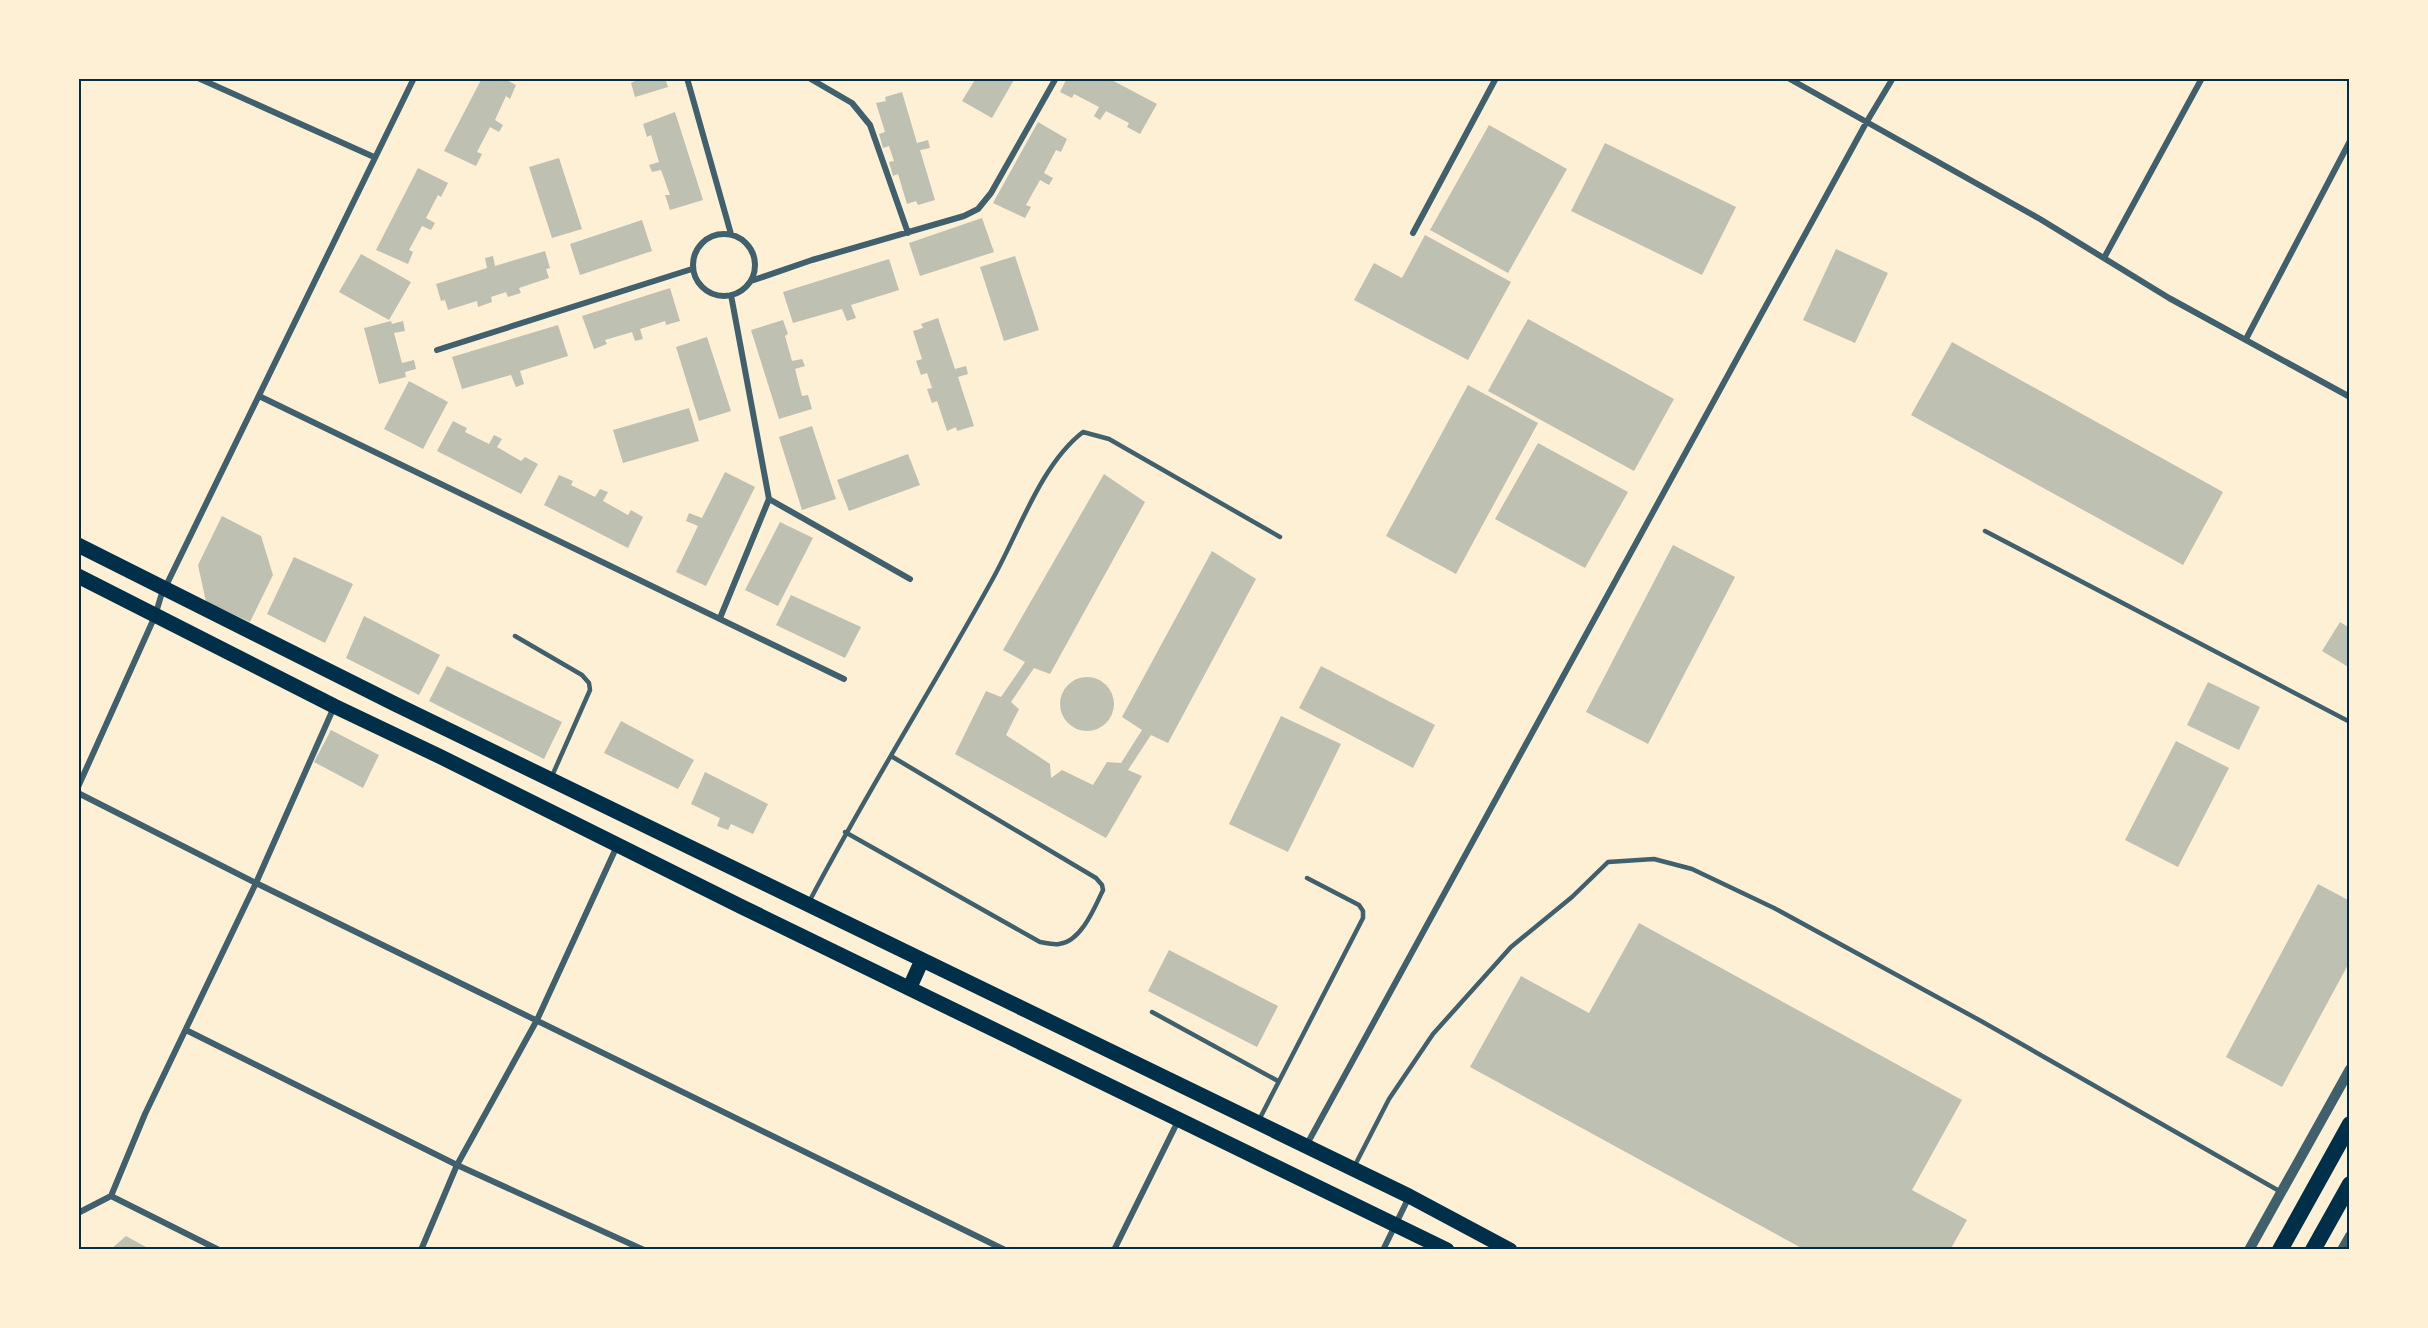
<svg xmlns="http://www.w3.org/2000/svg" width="2428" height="1328" font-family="'Titillium Web',sans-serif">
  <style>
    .building { fill: #bec0b2 }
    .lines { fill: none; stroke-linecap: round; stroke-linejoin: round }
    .service { stroke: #3f606c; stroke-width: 4.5 }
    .minor { stroke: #3f606c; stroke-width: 6 }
    .tertiary { stroke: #3f606c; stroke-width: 10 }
    .primary { stroke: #003049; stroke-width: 15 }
    .trunk { stroke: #003049; stroke-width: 16 }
    .neatline { fill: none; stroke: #003049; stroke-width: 2 }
  </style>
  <rect width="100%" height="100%" fill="#fdf0d5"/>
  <path class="building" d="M 482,78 L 503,78 L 516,85 L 510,99 L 506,96 L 495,120 L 503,125 L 499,132 L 490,127 L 477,152 L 482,154 L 476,166 L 444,151 Z
    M 634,78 L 665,78 L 668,87 L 635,97 L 631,83 L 635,81 Z
    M 976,78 L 1015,78 L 992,118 L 962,101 Z
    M 1067,78 L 1108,78 L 1157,104 L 1140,134 L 1127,127 L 1129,123 L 1106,111 L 1100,120 L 1094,116 L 1099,107 L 1074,94 L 1072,98 L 1060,92 Z
    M 902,92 L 917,143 L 928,140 L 930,148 L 920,150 L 935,200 L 918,205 L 916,201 L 907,204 L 898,174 L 893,176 L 889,162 L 894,161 L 889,146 L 883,148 L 879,134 L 885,132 L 876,103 L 886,101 L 885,97 Z
    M 675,112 L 703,200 L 670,210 L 665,195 L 670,195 L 661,170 L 652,172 L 649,165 L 659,162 L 651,135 L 647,137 L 643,124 Z
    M 1038,122 L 1067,139 L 1061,152 L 1056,150 L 1044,173 L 1053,178 L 1049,185 L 1040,180 L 1026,205 L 1031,207 L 1025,218 L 993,203 Z
    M 1489,125 L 1567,169 L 1508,273 L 1430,230 Z
    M 1605,143 L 1736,207 L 1702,275 L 1571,211 Z
    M 559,158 L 582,229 L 552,238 L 529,167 Z
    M 418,168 L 448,183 L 441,197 L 438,195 L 426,218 L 435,223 L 431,230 L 422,226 L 409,250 L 413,252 L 408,264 L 376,250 Z
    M 982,218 L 994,252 L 920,276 L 909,243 Z
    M 642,220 L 652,251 L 580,275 L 570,244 Z
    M 1425,235 L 1511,282 L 1468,360 L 1354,300 L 1374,263 L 1402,278 Z
    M 1836,249 L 1888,273 L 1855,343 L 1803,320 Z
    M 545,251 L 550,268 L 546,269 L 549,278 L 519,288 L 521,293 L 508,297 L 506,292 L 491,297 L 492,302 L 478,307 L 477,301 L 448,310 L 445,300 L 441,301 L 436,284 L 487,268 L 485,258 L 493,256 L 495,266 Z
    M 361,254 L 411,282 L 389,320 L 339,292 Z
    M 1015,256 L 1039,330 L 1004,341 L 980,267 Z
    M 889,259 L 899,290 L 851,305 L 856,318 L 847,321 L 842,309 L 793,323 L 783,292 Z
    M 670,288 L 680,321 L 666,325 L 665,321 L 640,329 L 643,339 L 635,341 L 632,332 L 605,340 L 607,344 L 594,349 L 582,316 Z
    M 938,318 L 955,369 L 966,366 L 968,374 L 958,377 L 974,426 L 957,431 L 956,427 L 947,431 L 937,401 L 932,403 L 927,389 L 932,388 L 927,373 L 921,375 L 916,361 L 922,359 L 913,331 L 923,328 L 921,324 Z
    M 1528,319 L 1674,399 L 1634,471 L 1488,391 Z
    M 783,320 L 788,334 L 785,336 L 792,361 L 802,359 L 805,366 L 795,369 L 802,396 L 808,395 L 812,409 L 779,419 L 751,330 Z
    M 391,321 L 392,324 L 403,321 L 405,331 L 394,333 L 402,363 L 414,360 L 416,369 L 405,372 L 406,377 L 379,384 L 364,328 Z
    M 558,325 L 568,356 L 520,371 L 524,384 L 516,387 L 511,375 L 462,389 L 452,357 Z
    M 707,337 L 731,411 L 699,421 L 676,347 Z
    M 1952,342 L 2223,492 L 2183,565 L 1911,415 Z
    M 409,381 L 448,402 L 423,449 L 384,429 Z
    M 1468,385 L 1538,423 L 1456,574 L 1386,536 Z
    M 689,408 L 699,441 L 623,463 L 613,430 Z
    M 453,421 L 467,428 L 465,432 L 489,444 L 494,435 L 502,439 L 497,447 L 521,461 L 525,457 L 538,464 L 521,494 L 437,451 Z
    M 812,426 L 836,499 L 802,510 L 779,437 Z
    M 1538,443 L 1628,492 L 1585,568 L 1495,519 Z
    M 908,454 L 920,485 L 849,511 L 837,480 Z
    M 725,472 L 755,487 L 706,586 L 676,572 L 698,526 L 686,521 L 689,513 L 702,518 Z
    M 1104,474 L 1145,502 L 1050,674 L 1034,668 L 1011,702 L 1019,709 L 1006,735 L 1050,764 L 1051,778 L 1062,770 L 1093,785 L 1107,762 L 1121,763 L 1142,730 L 1122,717 L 1212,551 L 1256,579 L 1168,743 L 1151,735 L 1128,770 L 1142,776 L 1106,838 L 955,754 L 986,691 L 1001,697 L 1025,662 L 1003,650 Z
    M 559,475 L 573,481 L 571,485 L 595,497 L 600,489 L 608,492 L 603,501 L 628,515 L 631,510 L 643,517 L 628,548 L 544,505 Z
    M 222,516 L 261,536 L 273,575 L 250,622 L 206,602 L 198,565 Z
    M 780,522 L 813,538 L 778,606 L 745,590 Z
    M 1673,545 L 1735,577 L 1648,744 L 1586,712 Z
    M 294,557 L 353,584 L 325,643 L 267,614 Z
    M 791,595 L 861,627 L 845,658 L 776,625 Z
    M 364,616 L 440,655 L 419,695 L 346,658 Z
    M 2340,622 L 2350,628 L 2350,668 L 2322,651 Z
    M 447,666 L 562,722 L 544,759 L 429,701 Z
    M 1321,666 L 1435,725 L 1413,768 L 1299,708 Z
    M1060 704a27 27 0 1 1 54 0a27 27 0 1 1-54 0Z
    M 2208,682 L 2260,707 L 2239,750 L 2187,725 Z
    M 1281,716 L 1341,744 L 1288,852 L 1229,824 Z
    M 621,721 L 694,760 L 678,789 L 604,753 Z
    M 331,730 L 379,755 L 363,788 L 314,762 Z
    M 2176,741 L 2229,768 L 2178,867 L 2125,840 Z
    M 705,772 L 768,804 L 753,834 L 731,824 L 728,830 L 717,826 L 720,818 L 691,804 Z
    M 2318,884 L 2350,901 L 2350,961 L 2282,1087 L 2226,1057 Z
    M 1639,923 L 1962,1100 L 1912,1190 L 1967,1220 L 1950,1250 L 1805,1250 L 1470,1067 L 1521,976 L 1589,1013 Z
    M 1169,950 L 1278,1006 L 1257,1047 L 1148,991 Z
    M 126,1236 L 146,1247 L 144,1250 L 110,1250 Z"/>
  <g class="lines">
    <path class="service" d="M 1985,531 L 2350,722
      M 515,636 L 582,675 L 589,683 L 590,690 L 552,776
      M 845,832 L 1040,942 C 1046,943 1053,945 1059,944 C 1081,942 1095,907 1103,890 L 1102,885 L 1096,878 L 891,756
      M 809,902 C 866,793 932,689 991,582 C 1018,535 1040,465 1083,432 L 1109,439 L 1280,537
      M 1152,1012 L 1278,1081
      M 1259,1120 L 1363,918 L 1363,911 L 1359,905 L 1307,878
      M 1354,1167 L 1389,1099 L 1433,1034 L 1511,947 L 1572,897 L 1608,862 L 1654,859 L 1692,869 L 1774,908 L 1981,1021 L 2281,1192"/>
    <path class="minor" d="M 198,78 L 374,157
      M 687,78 L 731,234
      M 809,78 L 852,103 L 870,125 L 908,233
      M 1788,78 L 2040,219 L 2169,298 L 2350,397
      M 1413,233 L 1496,78
      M693 265a31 31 0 1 1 62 0a31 31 0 1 1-62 0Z
      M 2104,258 L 2202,78
      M 751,281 L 812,260 L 964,216 L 978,209 L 991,193 L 1056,78
      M 2246,339 L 2350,141
      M 437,350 L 692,269
      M 259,396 L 844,679
      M 769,499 L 910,579
      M 720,618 L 769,499 L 731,295
      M 78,787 L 155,616 L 161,596 L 414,78
      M 78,793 L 256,883 L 1005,1250
      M 186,1030 L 457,1165 L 644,1250
      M 1306,1146 L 1866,123 L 1893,78
      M 111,1196 L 219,1250
      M 78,1213 L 111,1196 L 145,1114 L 256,883 L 334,707
      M 421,1250 L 457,1165 L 537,1020 L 617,846
      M 1114,1250 L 1179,1119
      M 1383,1250 L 1409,1197"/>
    <path class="tertiary" d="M 2249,1250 L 2350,1069
      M 2342,1250 L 2350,1236"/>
    <path class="primary" d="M 78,545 L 395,704 L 1409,1196 L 1510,1250
      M 78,576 L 334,706 L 441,757 L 742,907 L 1447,1250
      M 910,987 L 922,960"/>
    <path class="trunk" d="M 2280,1250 L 2350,1124
      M 2313,1250 L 2350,1184"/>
  </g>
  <rect width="2428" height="1328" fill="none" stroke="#fdf0d5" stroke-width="159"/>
  <rect x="80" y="80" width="2268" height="1168" class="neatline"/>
</svg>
